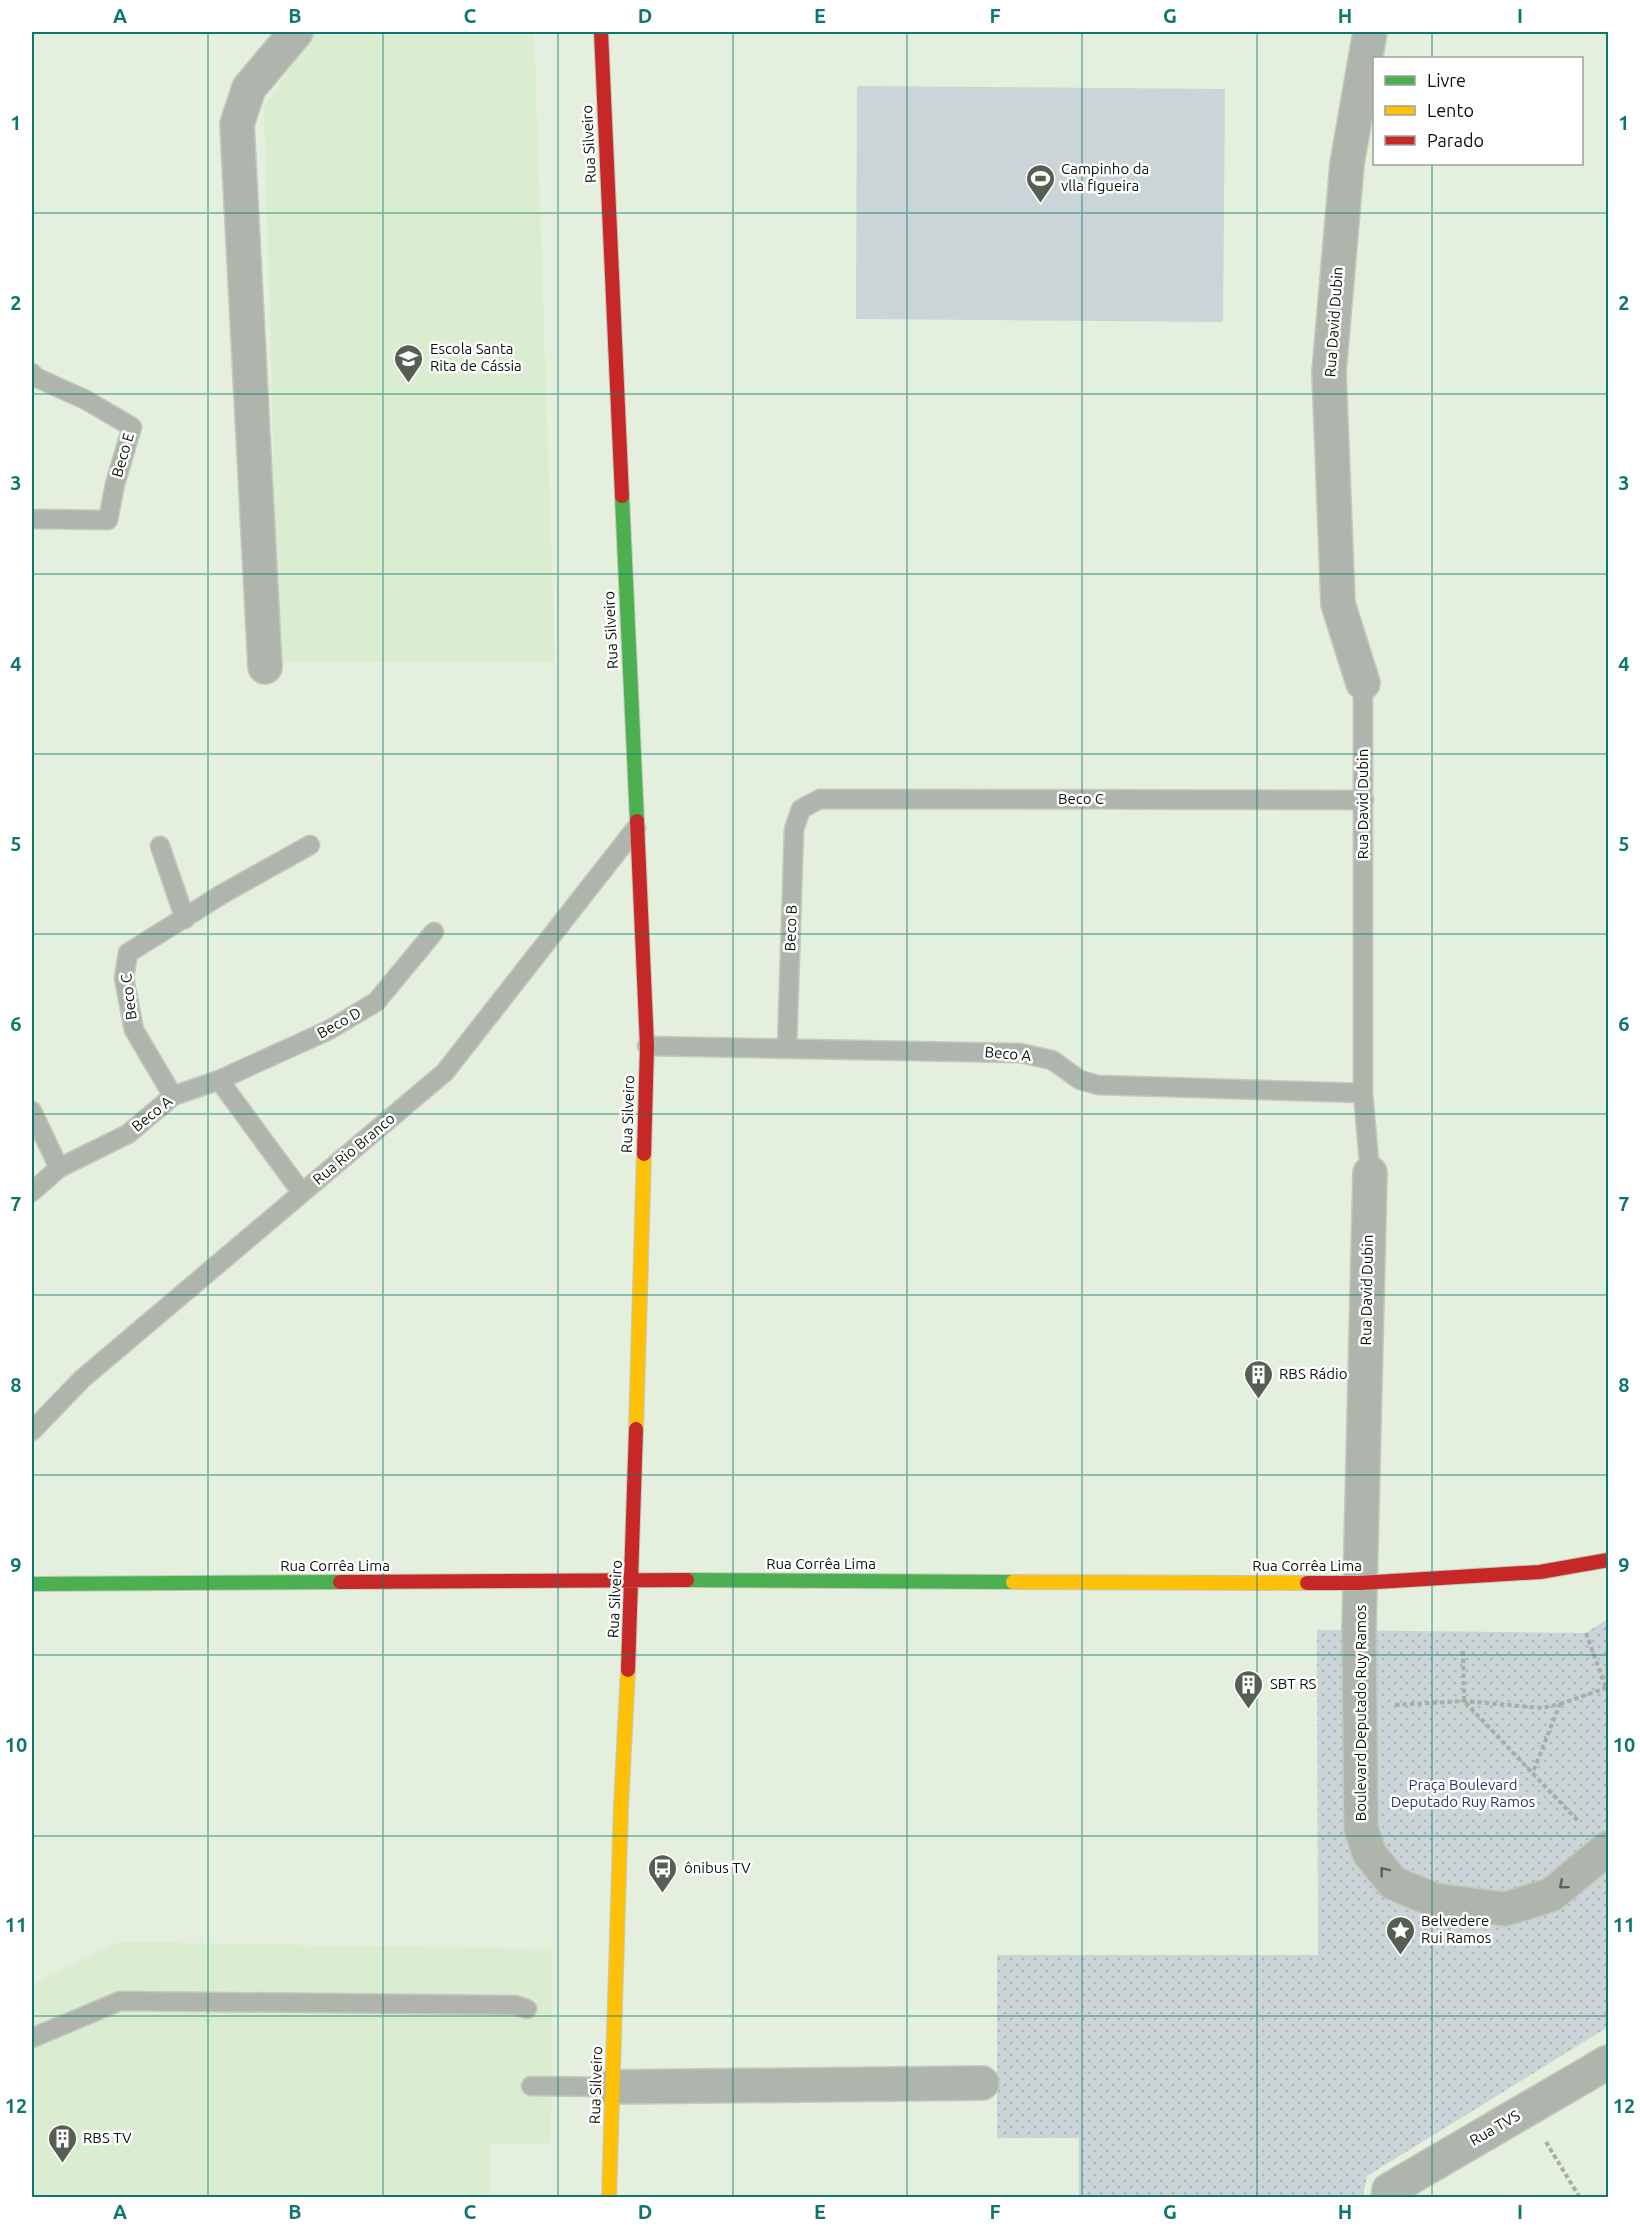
<svg xmlns="http://www.w3.org/2000/svg" width="1640" height="2229" font-family="Ubuntu,sans-serif">
  <style>
    .built { fill: #dbedd0 }
    .green { fill: #cbd4d6 }
    .park { fill: url(#park-dots) }
    .lines { fill: none; stroke-linecap: round; stroke-linejoin: round }
    .lane-casing { stroke: #c2cabc; stroke-width: 21 }
    .street-casing { stroke: #c2cabc; stroke-width: 36 }
    .fast-casing { stroke: #c2cabc; stroke-width: 16 }
    .slow-casing { stroke: #c2cabc; stroke-width: 16 }
    .jam-casing { stroke: #c2cabc; stroke-width: 16 }
    .path { stroke: #a8aea5; stroke-width: 4; stroke-dasharray: 4.5 3; stroke-linecap: butt }
    .lane { stroke: #afb4ad; stroke-width: 18 }
    .street { stroke: #afb4ad; stroke-width: 33 }
    .fast { stroke: #4caf50; stroke-width: 14 }
    .slow { stroke: #ffc107; stroke-width: 14 }
    .jam { stroke: #c62828; stroke-width: 14 }
    .oneway { stroke: #5c625a }
    .grid { fill: none; stroke: #0f766e; stroke-width: 1.5; stroke-opacity: 0.55 }
    .labels { text-anchor: middle; stroke-width: 5; stroke-linejoin: round; paint-order: stroke }
    .street-label { font-size: 15px; fill: #0a1107; stroke: #fff }
    .poi-label { font-size: 15px; fill: #0a1107; stroke: #fff; text-anchor: start }
    .park-label { font-size: 15px; fill: #2d3863; stroke: #fff }
    .neatline { fill: none; stroke: #0f766e; stroke-width: 2 }
    .grid-label { font-size: 20px; text-anchor: middle; font-weight: bold; fill: #0f766e }
  </style>
  <defs>
    <pattern id="park-dots" width="8" height="8" patternUnits="userSpaceOnUse" patternTransform="scale(1.5)"><rect width="8" height="8" fill="#cbd4d6"/><path d="M2 2h.1M6 6h.1" fill="none" stroke="#adb5b6" stroke-width="1.8" stroke-linecap="round"/></pattern>
  </defs>
  <rect width="100%" height="100%" fill="#e4efdd"/>
  <path class="built" d="M 315,32 L 534,32 L 555,662 L 279,662 L 264,107 Z
    M 119,1942 L 552,1949 L 551,2143 L 490,2145 L 490,2197 L 32,2198 L 32,1984 Z"/>
  <path class="green" d="M 857,86 L 1225,89 L 1223,322 L 856,319 Z"/>
  <path class="park" d="M 1608,1619 L 1608,2027 L 1367,2176 L 1363,2197 L 1079,2197 L 1079,2138 L 997,2138 L 997,1955 L 1318,1955 L 1317,1630 L 1586,1633 Z"/>
  <g class="lines">
    <defs>
      <path id="lane" d="M 32,373 L 35,377 L 86,400 L 132,427 L 115,484 L 108,520 L 32,519
        M 1363,683 L 1363,1093 L 1370,1173
        M 160,846 L 185,919
        M 647,1046 L 1020,1053 L 1052,1060 L 1080,1080 L 1098,1085 L 1363,1093
        M 787,1047 L 794,829 L 801,809 L 820,799 L 1364,800
        M 219,1080 L 329,1030 L 376,1002 L 434,932
        M 173,1096 L 134,1030 L 124,978 L 128,953 L 224,893 L 310,845
        M 32,1111 L 59,1168
        M 32,1192 L 59,1168 L 128,1134 L 173,1096 L 219,1080 L 302,1193
        M 32,1431 L 82,1379 L 445,1072 L 636,828
        M 32,2038 L 120,2001 L 515,2005 L 527,2009
        M 531,2086 L 612,2087"/>
      <path id="street" d="M 265,667 L 237,124 L 249,88 L 296,32
        M 1363,683 L 1338,604 L 1329,372 L 1347,164 L 1370,32
        M 1370,1173 L 1359,1630 L 1361,1828 L 1369,1853 L 1393,1883 L 1434,1900 L 1505,1909 L 1551,1895 L 1608,1848
        M 612,2087 L 982,2083
        M 1388,2198 L 1389,2190 L 1608,2062"/>
      <path id="fast" d="M 622,496 L 637,821
        M 687,1580 L 1013,1582
        M 32,1584 L 340,1582"/>
      <path id="slow" d="M 636,1429 L 644,1154
        M 1013,1582 L 1307,1583
        M 609,2198 L 621,1806 L 628,1670"/>
      <path id="jam" d="M 601,32 L 622,496
        M 637,821 L 647,1046 L 644,1154
        M 340,1582 L 687,1580
        M 1307,1583 L 1360,1583 L 1540,1572 L 1608,1560
        M 628,1670 L 636,1429"/>
    </defs>
    <use href="#lane" class="lane-casing"/>
    <use href="#street" class="street-casing"/>
    <use href="#fast" class="fast-casing"/>
    <use href="#slow" class="slow-casing"/>
    <use href="#jam" class="jam-casing"/>
    <path class="path" d="M 1586,1633 L 1606,1688 L 1608,1686
      M 1463,1651 L 1464,1701 L 1578,1821
      M 1560,1704 L 1606,1688
      M 1395,1705 L 1464,1701 L 1542,1708 L 1560,1704 L 1533,1772
      M 1393,1922 L 1393,1931
      M 1546,2142 L 1580,2198"/>
    <use href="#lane" class="lane"/>
    <use href="#street" class="street"/>
    <use href="#fast" class="fast"/>
    <use href="#slow" class="slow"/>
    <use href="#jam" class="jam"/>
  </g>
  <defs><path id="oneway-chevron" d="M-2-3.5L2.5 0L-2 3.5" fill="none" stroke-width="1.6" stroke-linecap="round" stroke-linejoin="round" transform="scale(1.5)"/></defs>
  <g class="oneway">
    <use href="#oneway-chevron" transform="translate(1384 1871) rotate(-128)"/>
    <use href="#oneway-chevron" transform="translate(1563 1885) rotate(140)"/>
  </g>
  <path class="grid" d="M 208,32 L 208,2198M 383,32 L 383,2198M 558,32 L 558,2198M 733,32 L 733,2198M 907,32 L 907,2198M 1082,32 L 1082,2198M 1257,32 L 1257,2198M 1432,32 L 1432,58M 1432,164 L 1432,2198M 32,213 L 1608,213M 32,394 L 1608,394M 32,574 L 1608,574M 32,754 L 1608,754M 32,934 L 1608,934M 32,1114 L 1608,1114M 32,1295 L 1608,1295M 32,1475 L 1608,1475M 32,1655 L 1608,1655M 32,1836 L 1608,1836M 32,2016 L 1608,2016"/>
  <defs>
    <symbol id="stadium-pin" viewBox="-11 -11 22 30"><path d="M0 17L-7.5 6A9.5 9.5 0 1 1 7.5 6Z" fill="#565f52" stroke="#fff"/><path d="M0-5a6.5 5 0 1 0 0 10a6.5 5 0 1 0 0-10ZM-3.5-1.8h7v3.6h-7Z" fill="#fff"/></symbol>
    <symbol id="school-pin" viewBox="-11 -11 22 30"><path d="M0 17L-7.5 6A9.5 9.5 0 1 1 7.5 6Z" fill="#565f52" stroke="#fff"/><path d="M0-5L7-2L0 1L-7-2ZM-4 1L0 2.5L4 1V4Q0 6-4 4Z" fill="#fff"/></symbol>
    <symbol id="building-pin" viewBox="-11 -11 22 30"><path d="M0 17L-7.5 6A9.5 9.5 0 1 1 7.5 6Z" fill="#565f52" stroke="#fff"/><path d="M-4-6H4V6H1V3H-1V6H-4ZM-2.5-4.3h1.7v1.8h-1.7ZM.8-4.3h1.7v1.8H.8ZM-2.5-1h1.7V.8h-1.7ZM.8-1h1.7V.8H.8Z" fill="#fff"/></symbol>
    <symbol id="bus-pin" viewBox="-11 -11 22 30"><path d="M0 17L-7.5 6A9.5 9.5 0 1 1 7.5 6Z" fill="#565f52" stroke="#fff"/><path d="M-5-6H5V4H4V6H2V4H-2V6H-4V4H-5ZM-3.5-4V0h7V-4ZM-3.5 1.2v1.5H-2V1.2ZM2 1.2v1.5H3.5V1.2Z" fill="#fff"/></symbol>
    <symbol id="sight-pin" viewBox="-11 -11 22 30"><path d="M0 17L-7.5 6A9.5 9.5 0 1 1 7.5 6Z" fill="#565f52" stroke="#fff"/><path d="M0-6L1.8-2.2L6-1.7L2.9 1.2L3.7 5.4L0 3.3L-3.7 5.4L-2.9 1.2L-6-1.7L-1.8-2.2Z" fill="#fff"/></symbol>
  </defs>
  <g fill-rule="evenodd">
    <use href="#stadium-pin" x="1024" y="162" width="33" height="45"/>
    <use href="#school-pin" x="392" y="342" width="33" height="45"/>
    <use href="#building-pin" x="1242" y="1358" width="33" height="45"/>
    <use href="#building-pin" x="1232" y="1668" width="33" height="45"/>
    <use href="#bus-pin" x="646" y="1852" width="33" height="45"/>
    <use href="#sight-pin" x="1384" y="1914" width="33" height="45"/>
    <use href="#building-pin" x="46" y="2122" width="33" height="45"/>
  </g>
  <g class="labels">
    <g class="street-label">
      <text transform="translate(589 144) rotate(-93)" y="5">Rua Silveiro</text>
      <text transform="translate(1334 322) rotate(-86)" y="5">Rua David Dubin</text>
      <text transform="translate(123 455) rotate(-74)" y="5">Beco E</text>
      <text transform="translate(611 630) rotate(-93)" y="5">Rua Silveiro</text>
      <text x="1081" y="804">Beco C</text>
      <text transform="translate(1363 804) rotate(-90)" y="5">Rua David Dubin</text>
      <text transform="translate(791 928) rotate(-88)" y="5">Beco B</text>
      <text transform="translate(129 997) rotate(-97)" y="5">Beco C</text>
      <text transform="translate(339 1023) rotate(-29)" y="5">Beco D</text>
      <text transform="translate(1008 1054) rotate(5)" y="5">Beco A</text>
      <text transform="translate(152 1114) rotate(-39)" y="5">Beco A</text>
      <text transform="translate(628 1114) rotate(-88)" y="5">Rua Silveiro</text>
      <text transform="translate(354 1149) rotate(-40)" y="5">Rua Rio Branco</text>
      <text transform="translate(1367 1290) rotate(-89)" y="5">Rua David Dubin</text>
      <text x="821" y="1569">Rua Corrêa Lima</text>
      <text x="335" y="1571">Rua Corrêa Lima</text>
      <text x="1307" y="1571">Rua Corrêa Lima</text>
      <text transform="translate(615 1599) rotate(-87)" y="5">Rua Silveiro</text>
      <text transform="translate(1361 1713) rotate(-90)" y="5">Boulevard Deputado Ruy Ramos</text>
      <text transform="translate(596 2085) rotate(-88)" y="5">Rua Silveiro</text>
      <text transform="translate(1495 2128) rotate(-30)" y="5">Rua TVS</text>
    </g>
    <g class="poi-label">
      <text x="1061" y="174">Campinho da<tspan x="1061" dy="17">vlla figueira</tspan></text>
      <text x="430" y="354">Escola Santa<tspan x="430" dy="17">Rita de Cássia</tspan></text>
      <text x="1279" y="1379">RBS Rádio</text>
      <text x="1270" y="1689">SBT RS</text>
      <text x="684" y="1873">ônibus TV</text>
      <text x="1421" y="1926">Belvedere<tspan x="1421" dy="17">Rui Ramos</tspan></text>
      <text x="83" y="2143">RBS TV</text>
    </g>
    <g class="park-label">
      <text x="1463" y="1790">Praça Boulevard<tspan x="1463" dy="17">Deputado Ruy Ramos</tspan></text>
    </g>
  </g>
  <rect width="1640" height="2229" fill="none" stroke="#ffffff" stroke-width="66"/>
  <rect x="1373" y="57" width="210" height="108" fill="#ffffff" stroke="#9da09c" stroke-width="1.5"/>
  <rect x="1385" y="76" width="30" height="9" fill="#4caf50" stroke="#9da09c" stroke-width="1.5"/>
  <text x="1427" y="87" font-size="18" fill="#0a1107">Livre</text>
  <rect x="1385" y="106" width="30" height="9" fill="#ffc107" stroke="#9da09c" stroke-width="1.5"/>
  <text x="1427" y="117" font-size="18" fill="#0a1107">Lento</text>
  <rect x="1385" y="136" width="30" height="9" fill="#c62828" stroke="#9da09c" stroke-width="1.5"/>
  <text x="1427" y="147" font-size="18" fill="#0a1107">Parado</text>
  <rect x="33" y="33" width="1574" height="2163" class="neatline"/>
  <g class="grid-label">
    <text x="120" y="23">A</text>
    <text x="295" y="23">B</text>
    <text x="470" y="23">C</text>
    <text x="645" y="23">D</text>
    <text x="820" y="23">E</text>
    <text x="995" y="23">F</text>
    <text x="1170" y="23">G</text>
    <text x="1345" y="23">H</text>
    <text x="1520" y="23">I</text>
    <text x="16" y="130">1</text>
    <text x="1624" y="130">1</text>
    <text x="16" y="310">2</text>
    <text x="1624" y="310">2</text>
    <text x="16" y="490">3</text>
    <text x="1624" y="490">3</text>
    <text x="16" y="671">4</text>
    <text x="1624" y="671">4</text>
    <text x="16" y="851">5</text>
    <text x="1624" y="851">5</text>
    <text x="16" y="1031">6</text>
    <text x="1624" y="1031">6</text>
    <text x="16" y="1211">7</text>
    <text x="1624" y="1211">7</text>
    <text x="16" y="1392">8</text>
    <text x="1624" y="1392">8</text>
    <text x="16" y="1572">9</text>
    <text x="1624" y="1572">9</text>
    <text x="16" y="1752">10</text>
    <text x="1624" y="1752">10</text>
    <text x="16" y="1932">11</text>
    <text x="1624" y="1932">11</text>
    <text x="16" y="2113">12</text>
    <text x="1624" y="2113">12</text>
    <text x="120" y="2219">A</text>
    <text x="295" y="2219">B</text>
    <text x="470" y="2219">C</text>
    <text x="645" y="2219">D</text>
    <text x="820" y="2219">E</text>
    <text x="995" y="2219">F</text>
    <text x="1170" y="2219">G</text>
    <text x="1345" y="2219">H</text>
    <text x="1520" y="2219">I</text>
  </g>
</svg>
